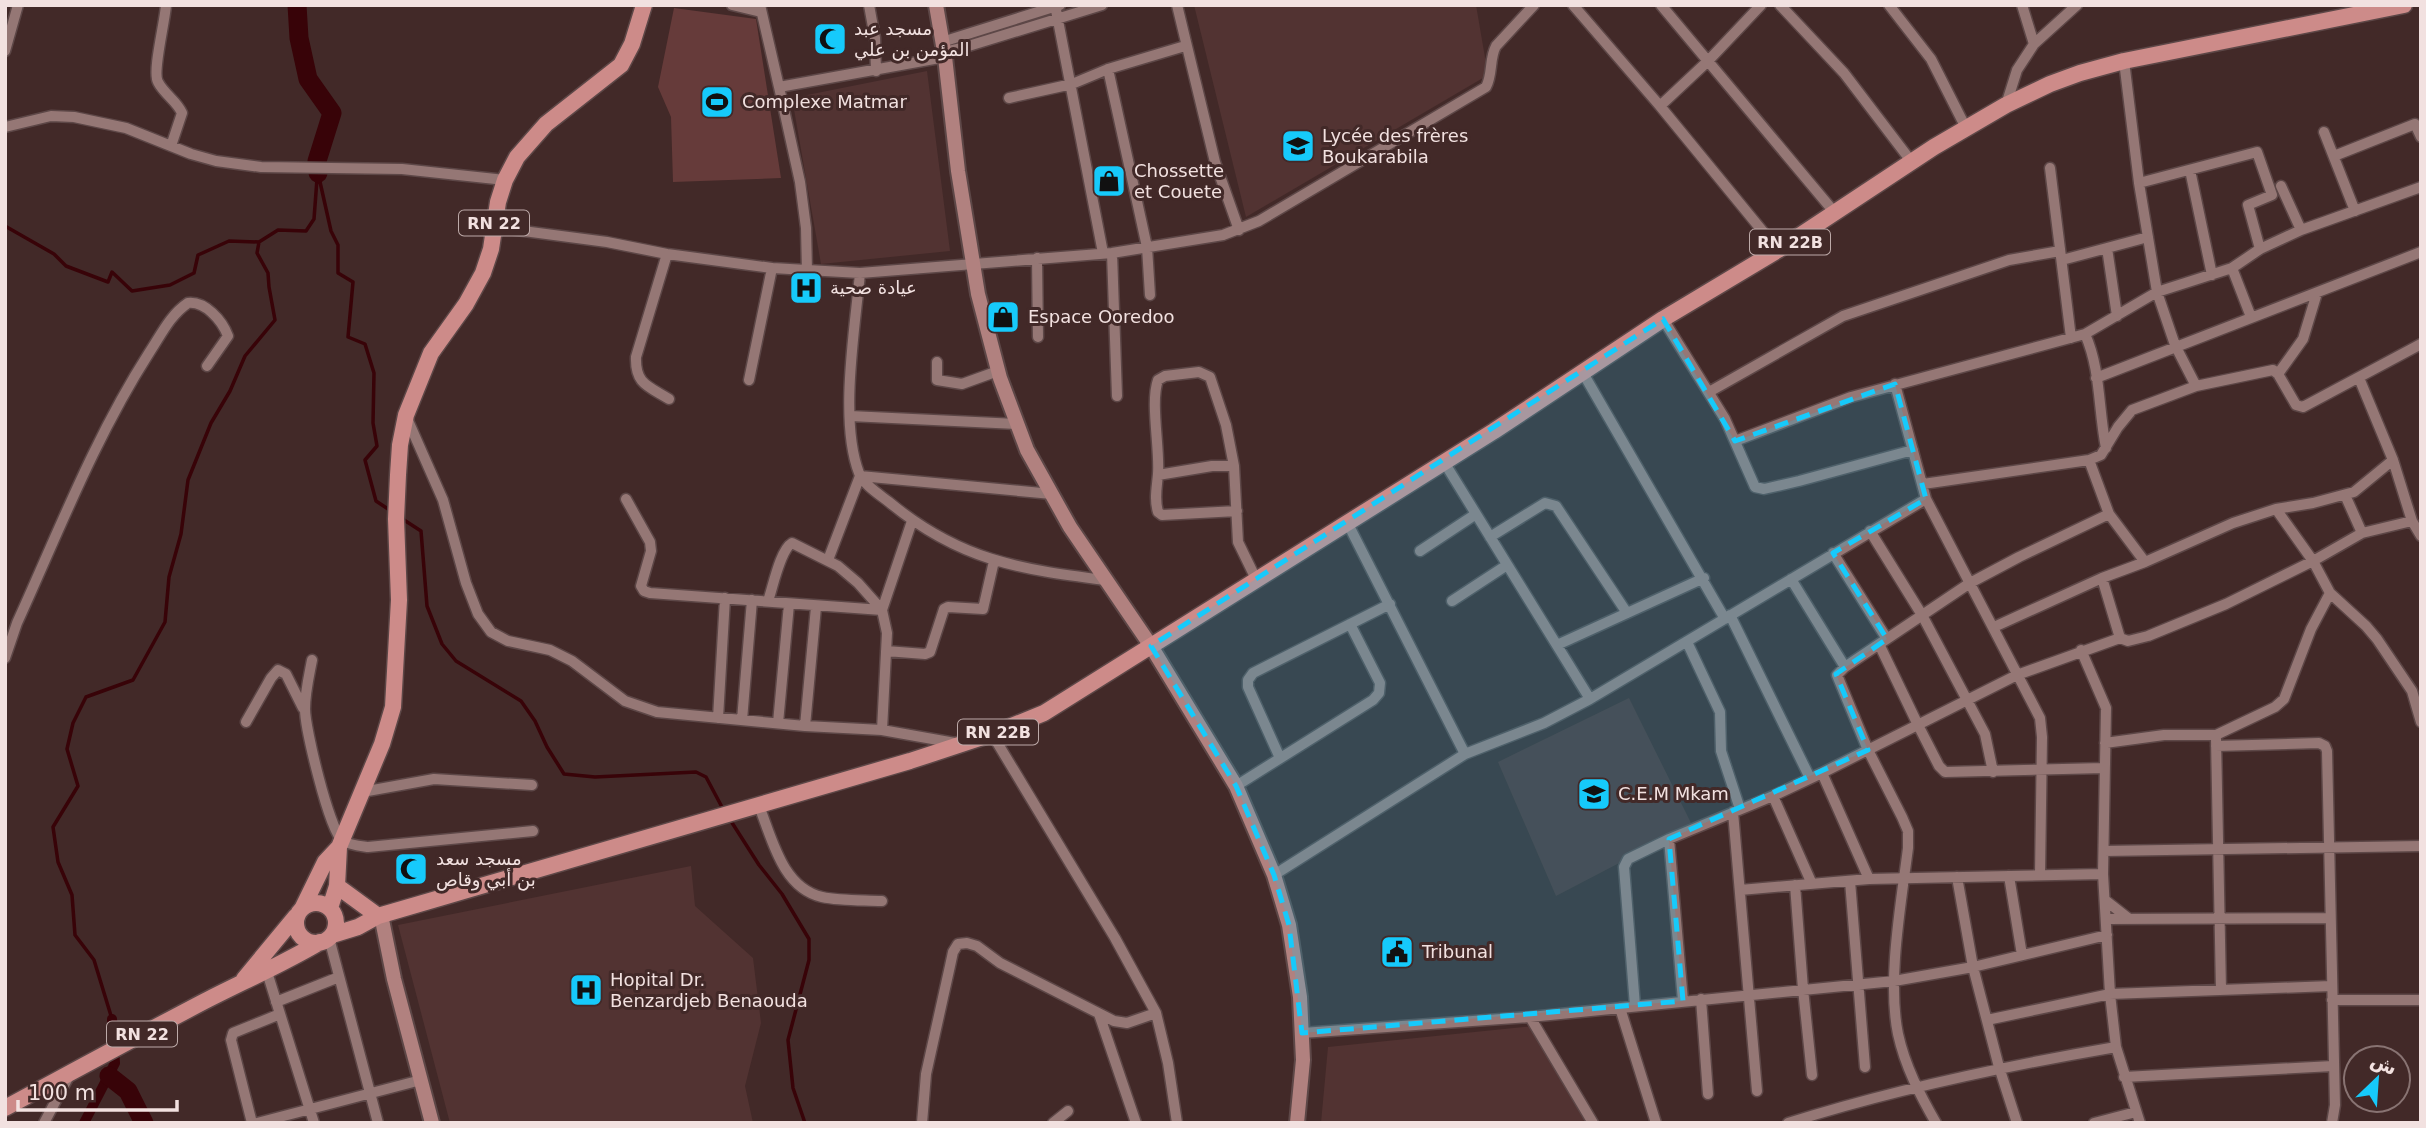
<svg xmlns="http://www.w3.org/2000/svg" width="2426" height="1128" font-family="'DejaVu Sans',Cairo,sans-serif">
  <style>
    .built { fill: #523332 }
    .green { fill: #663b3a }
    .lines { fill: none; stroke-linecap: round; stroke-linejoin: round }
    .stream { stroke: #380308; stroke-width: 3.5 }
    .canal { stroke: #380308; stroke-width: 10 }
    .river { stroke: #380308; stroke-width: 19 }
    .street-casing { stroke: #5d4747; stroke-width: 13 }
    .secondary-casing { stroke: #5d4747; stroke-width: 18 }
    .primary-casing { stroke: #5d4747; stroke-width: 19 }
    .street { stroke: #957775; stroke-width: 10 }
    .secondary { stroke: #b1817f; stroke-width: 14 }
    .primary { stroke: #cd8b89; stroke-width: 16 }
    .marked { fill: #16cafb; fill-opacity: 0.2; stroke: #16cafb; stroke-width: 5; stroke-dasharray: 14 9; stroke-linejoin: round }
    .labels { text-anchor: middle; stroke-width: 6; stroke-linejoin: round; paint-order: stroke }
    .shield { fill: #422928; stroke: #bdaaa9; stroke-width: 2 }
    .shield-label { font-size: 16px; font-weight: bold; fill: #f2e1e0 }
    .poi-label { font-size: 18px; fill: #f2e1e0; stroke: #422928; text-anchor: start }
  </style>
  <rect width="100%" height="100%" fill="#422928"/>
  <path class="built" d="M 1194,5 L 1476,5 L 1488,75 L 1246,217 Z
    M 927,71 L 950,251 L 821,264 L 792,98 Z
    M 1629,698 L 1692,825 L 1556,896 L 1498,762 Z
    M 691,866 L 695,906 L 753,958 L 761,1023 L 745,1086 L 753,1123 L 450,1123 L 398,925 Z
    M 1534,1026 L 1591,1123 L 1321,1123 L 1328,1047 Z"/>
  <path class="green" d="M 674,8 L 756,19 L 781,178 L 673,182 L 671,117 L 658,87 Z"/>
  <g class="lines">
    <path class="stream" d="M 318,173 L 331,231 L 338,245 L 338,273 L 353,282 L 348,337 L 365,344 L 374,373 L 373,423 L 377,446 L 365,460 L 376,501 L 391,511
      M 5,226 L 54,254 L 66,266 L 108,282 L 112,272 L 132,291 L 170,285 L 194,273 L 198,255 L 229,241 L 259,242 L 278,230 L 306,231 L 314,219 L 317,179
      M 401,518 L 421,531 L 427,606 L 442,644 L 456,661 L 521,701 L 535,721 L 547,747 L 564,774 L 595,777 L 696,772 L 706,777 L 723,809
      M 729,818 L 759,865 L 782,894 L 809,939 L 809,960 L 788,1040 L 793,1088 L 805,1123
      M 112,1019 L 94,960 L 75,935 L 72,895 L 58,862 L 53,827 L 78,786 L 67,749 L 73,723 L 86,697 L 133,680 L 165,622 L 169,577 L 181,534 L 188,480 L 211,423 L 230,391 L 245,356 L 275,320 L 269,287 L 268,273 L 257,253 L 259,242"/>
    <path class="canal" d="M 84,1123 L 115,1063 L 112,1019"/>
    <path class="river" d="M 297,5 L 299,38 L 308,79 L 332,113 L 317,161 L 318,173
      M 109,1076 L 128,1091 L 144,1123"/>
    <defs>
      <path id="street" d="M 166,5 C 165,22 152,72 158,82 C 164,94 177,101 182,113 L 171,146
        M 732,5 L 761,12
        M 760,5 L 779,87 L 945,57
        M 869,5 L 875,38 L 876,71
        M 1055,5 L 1103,253
        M 1177,5 L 1215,162 L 1239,230
        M 1573,5 L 1660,106 L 1708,61 L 1761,5
        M 1661,5 L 1835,213
        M 1780,5 L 1844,73 L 1911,161
        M 1889,5 L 1931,59 L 1967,130
        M 942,42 L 1060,5
        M 2034,44 L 2077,5
        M 5,51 L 18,5
        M 944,52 L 962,48 L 1102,5
        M 2124,61 L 2139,183 L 2157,292 L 2175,345 L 2196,386 L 2273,370 L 2278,374 L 2296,405 L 2303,407 L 2421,344
        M 1108,69 L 1147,247 L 1150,295
        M 779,87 L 800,182 L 806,228 L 807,271
        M 1009,98 L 1072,84 L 1108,69 L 1185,46
        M 2006,105 L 2017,70 L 2034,44 L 2022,5
        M 1660,106 L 1778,250
        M 5,127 L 51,116 L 74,117 L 126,128 L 191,154 L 216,161 L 261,167 L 402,169 L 505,180
        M 2324,132 L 2355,211
        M 2334,156 L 2415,124 L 2421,137
        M 2050,168 L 2071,338
        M 2190,170 L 2212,275
        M 2139,183 L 2257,152 L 2272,195 L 2248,205 L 2260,249
        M 2281,186 L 2301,230
        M 493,227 L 607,242 L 667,254 L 772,268 L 860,273 L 1112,253 L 1223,235 L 1259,221 L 1486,87 C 1493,74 1489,59 1496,46 L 1534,5
        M 2107,248 L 2117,316
        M 1112,253 L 1117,396
        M 667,254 L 636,357 C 635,384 648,386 669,399
        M 1037,258 L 1038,337
        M 2062,260 L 2148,237
        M 2232,268 L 2251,317
        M 860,273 C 855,329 839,421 859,473 C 864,485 879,494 889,502 C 959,560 1018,569 1105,580
        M 1663,319 L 1725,419 L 1755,487 L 1764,489 L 1799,481 L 1913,450
        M 2085,334 C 2101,370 2098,408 2106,448
        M 937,362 L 937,380 L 962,384 L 998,371
        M 1583,373 L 1725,619
        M 2278,374 L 2303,339 L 2317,293
        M 2096,378 L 2421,252
        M 749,380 L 772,268
        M 1895,384 L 1926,499 L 2040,718 L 2042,737 L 2040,875
        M 1709,392 L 1843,316 L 2009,260 L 2060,251
        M 406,416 L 443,500 L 466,583 L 478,614 L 491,632 L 508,641 L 550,650 L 572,661 L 625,701 L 657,712 L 805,726 L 882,730 L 955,743
        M 850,416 L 1017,424
        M 1735,441 L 1851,397 L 2085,334 L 2157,292 L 2232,268 L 2260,249 L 2301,230 L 2421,187
        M 2089,460 L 2109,514 L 2145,562
        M 2393,460 L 2412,521 L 2421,536
        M 1444,462 L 1590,699
        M 1158,475 L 1212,466 L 1234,466
        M 1923,484 L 2089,460 L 2101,455 L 2118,427 L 2132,410 L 2196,386
        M 2345,495 L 2362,533
        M 626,499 L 650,542 L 651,551 L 641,586 L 644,591 L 650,593 L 882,610 L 912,521
        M 1237,511 L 1162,515 L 1158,512 C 1154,499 1157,487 1158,474 C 1160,448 1150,402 1158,380 L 1165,376 L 1199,372 L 1210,377 L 1226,425 L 1234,466 L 1238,542 L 1256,579
        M 1347,522 L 1465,754
        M 1870,531 L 1922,615 L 1985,734 L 1993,772
        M 1490,537 L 1545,503 L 1556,506 L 1627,613
        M 1420,551 L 1476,514
        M 1833,553 L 1887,639
        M 828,560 L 860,476 L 1052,494
        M 1791,579 L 1845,667
        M 2330,593 L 2366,626 L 2377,639 L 2412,691 L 2421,722
        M 768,601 C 773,587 780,550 792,543 L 838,566 L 858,583 L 882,610 L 887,633 L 882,730
        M 1452,601 L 1507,565
        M 1730,615 L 1810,778
        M 1994,627 L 2102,578 L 2145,562 L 2233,523 L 2276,509 L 2313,503 L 2354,492 L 2393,460 L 2359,378
        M 2120,638 L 2128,641 L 2148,636 L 2226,604 L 2313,561 L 2362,533 L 2412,521
        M 1687,642 L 1720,712 L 1721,751 L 1740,809
        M 1879,644 L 1918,725 L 1939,766 L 1945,772 L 2104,768
        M 1557,645 L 1704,578
        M 2081,650 L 2106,708 L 2103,874 L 2110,994 L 2116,1047 L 2140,1123
        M 886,651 L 925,654 L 930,652 L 944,609 L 948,607 L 983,609 L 994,561
        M 5,658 L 17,623 C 58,533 95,437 149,353 C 161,335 170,315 188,303 C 205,301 222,320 228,336 L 207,366
        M 312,660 C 309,676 305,692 305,709 C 305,728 329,829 342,840 C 348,845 360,846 368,847 L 533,831
        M 718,718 L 725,598
        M 742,720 L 752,600
        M 246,722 L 271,678 L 278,670 L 286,674 L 303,708
        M 778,723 L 789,604
        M 805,726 L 816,607
        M 992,734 L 1115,938 L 1156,1013 L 1168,1063 L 1177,1123
        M 2216,739 L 2221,990
        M 2105,743 L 2164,735 L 2216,735 L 2275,707 L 2284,699 L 2311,629 L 2330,593 L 2313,561 L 2276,509
        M 2216,746 L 2319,743 L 2325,746 L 2327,751 L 2335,1105 L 2332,1123
        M 1280,758 L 1248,687 L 1248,680 L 1253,673 L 1390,604
        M 1822,773 L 1869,879
        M 1236,786 L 1373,700 L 1379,693 L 1380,683 L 1350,624
        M 362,792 L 434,779 L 532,785
        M 1773,796 L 1812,884
        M 759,806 C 772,838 782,888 822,897 C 841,901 863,900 882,901
        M 1733,812 L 1757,1091
        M 1669,839 L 1683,1001
        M 2104,851 L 2421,846
        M 1274,875 L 1465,754 L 1544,723 L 1590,699 L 1926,499
        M 2009,876 L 2022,955
        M 1957,877 L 1973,967 L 1999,1067 L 2017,1123
        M 1850,881 L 1865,1067
        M 1795,885 L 1803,989 L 1812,1075
        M 1740,890 L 1869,879 L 2103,874
        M 2105,900 L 2128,918
        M 2106,919 L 2330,918
        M 329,938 L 378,1123
        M 267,972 L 314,1123
        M 1701,999 L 1708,1094
        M 2332,1000 L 2421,1000
        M 276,1002 L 339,977
        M 1635,1006 L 1624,867 L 1628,859 L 1669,839 L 1773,796 L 1822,773 L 2017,675 L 2120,638 L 2102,578
        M 1620,1008 L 1656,1123
        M 1099,1014 L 1136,1123
        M 1530,1017 L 1593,1123
        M 1987,1020 L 2110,994 L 2331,986
        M 1302,1033 L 1530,1017 L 1894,981 L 1973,967 L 2107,935
        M 2124,1077 L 2333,1066
        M 44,1123 L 69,1076
        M 252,1123 L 231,1040 L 233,1033 L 280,1014
        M 257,1123 L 421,1080
        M 922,1123 L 926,1074 L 950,966 L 953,952 L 958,944 L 967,943 L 977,946 L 1000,963 L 1114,1021 L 1127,1023 L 1156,1013
        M 1053,1123 L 1068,1111
        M 1788,1123 C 1895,1089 2005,1066 2116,1047
        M 1936,1123 C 1920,1095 1905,1066 1898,1034 C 1887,980 1901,904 1908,848 L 1908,831 L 1902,817 L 1868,750 L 1837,675 L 1845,667 L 1970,583 L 2019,557 L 2109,514
        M 2094,1123 L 2136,1112"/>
      <path id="secondary" d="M 936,5 L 945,57 L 958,171 L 978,294 L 1000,378 L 1027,450 L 1070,527 L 1151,646 L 1236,786 L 1274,875 L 1289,925 L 1300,997 L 1303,1060 L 1297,1123
        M 381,915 L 394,979 L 432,1123"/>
      <path id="primary" d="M 337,886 L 378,916
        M296 923a20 20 0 1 1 40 0a20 20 0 1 1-40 0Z
        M 303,907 L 325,862 L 339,847
        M 330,908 L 337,886 L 339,847 L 382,744 L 393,707 L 399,600 L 396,519 L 398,475 L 400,445 L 406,415 L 431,353 L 466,304 L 483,273 L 491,249 L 498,202 L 505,180 L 517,157 L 546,124 L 621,65 L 632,44 L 644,5
        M 332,935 L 358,927 L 378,916 L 910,761 L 992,734 L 1044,713 L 1494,431 L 1663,319 L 1778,250 L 1934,147 L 2006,105 L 2050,84 L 2080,73 L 2124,61 L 2404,5
        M 244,979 L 296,916
        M 5,1108 C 72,1072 138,1036 205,1001 C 244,981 283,964 320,942"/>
    </defs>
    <use href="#street" class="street-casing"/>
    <use href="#secondary" class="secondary-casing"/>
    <use href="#primary" class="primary-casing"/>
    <use href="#street" class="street"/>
    <use href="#secondary" class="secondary"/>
    <use href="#primary" class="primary"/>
  </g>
  <path class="marked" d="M 1663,319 L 1735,441 L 1895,384 L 1926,499 L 1833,553 L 1887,639 L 1836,674 L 1868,750 L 1669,839 L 1683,1001 L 1302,1033 L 1289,925 L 1274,875 L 1236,786 L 1151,646 Z"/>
  <defs>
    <symbol id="mosque-square" viewBox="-11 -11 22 22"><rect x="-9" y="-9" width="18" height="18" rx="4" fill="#16cafb" stroke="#422928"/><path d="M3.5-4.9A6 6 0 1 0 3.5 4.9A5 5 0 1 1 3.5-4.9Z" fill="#111"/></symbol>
    <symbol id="stadium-square" viewBox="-11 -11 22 22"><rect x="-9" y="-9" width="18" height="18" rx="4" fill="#16cafb" stroke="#422928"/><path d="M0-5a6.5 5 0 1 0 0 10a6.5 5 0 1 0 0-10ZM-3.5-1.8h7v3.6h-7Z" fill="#111"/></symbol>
    <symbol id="school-square" viewBox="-11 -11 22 22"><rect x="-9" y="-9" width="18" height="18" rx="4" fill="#16cafb" stroke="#422928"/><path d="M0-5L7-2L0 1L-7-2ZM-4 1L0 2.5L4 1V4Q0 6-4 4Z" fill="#111"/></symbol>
    <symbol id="shop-square" viewBox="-11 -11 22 22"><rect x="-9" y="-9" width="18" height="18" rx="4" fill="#16cafb" stroke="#422928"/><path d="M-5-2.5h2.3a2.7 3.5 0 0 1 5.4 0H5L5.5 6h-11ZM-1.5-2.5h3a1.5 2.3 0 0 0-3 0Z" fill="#111"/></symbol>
    <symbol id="hospital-square" viewBox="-11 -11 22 22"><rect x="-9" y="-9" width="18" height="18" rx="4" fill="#16cafb" stroke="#422928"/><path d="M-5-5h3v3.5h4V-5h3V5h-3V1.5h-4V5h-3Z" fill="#111"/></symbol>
    <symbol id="civic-square" viewBox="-11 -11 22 22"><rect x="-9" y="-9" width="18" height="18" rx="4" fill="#16cafb" stroke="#422928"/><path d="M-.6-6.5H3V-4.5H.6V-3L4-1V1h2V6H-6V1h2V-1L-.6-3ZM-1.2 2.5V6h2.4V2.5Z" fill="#111"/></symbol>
  </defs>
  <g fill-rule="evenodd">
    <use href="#mosque-square" x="811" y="20" width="38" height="38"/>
    <use href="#stadium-square" x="698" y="83" width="38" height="38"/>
    <use href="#school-square" x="1279" y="127" width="38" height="38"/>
    <use href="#shop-square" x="1090" y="162" width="38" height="38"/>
    <use href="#hospital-square" x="787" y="269" width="38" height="38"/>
    <use href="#shop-square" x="984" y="298" width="38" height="38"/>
    <use href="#school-square" x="1575" y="775" width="38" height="38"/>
    <use href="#mosque-square" x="392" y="850" width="38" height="38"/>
    <use href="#civic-square" x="1378" y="933" width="38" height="38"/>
    <use href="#hospital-square" x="567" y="971" width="38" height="38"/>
  </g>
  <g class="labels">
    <g class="shield">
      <rect x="459" y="210.5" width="70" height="25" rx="5"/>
      <rect x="1750" y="229.5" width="80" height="25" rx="5"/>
      <rect x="958" y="719.5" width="80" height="25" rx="5"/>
      <rect x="107" y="1021.5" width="70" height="25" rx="5"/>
    </g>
    <g class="shield-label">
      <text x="494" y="229">RN 22</text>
      <text x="1790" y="248">RN 22B</text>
      <text x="998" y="738">RN 22B</text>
      <text x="142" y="1040">RN 22</text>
    </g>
    <g class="poi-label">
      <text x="854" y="35">مسجد عبد<tspan x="854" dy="21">المؤمن بن علي</tspan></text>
      <text x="742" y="108">Complexe Matmar</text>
      <text x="1322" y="142">Lycée des frères<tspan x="1322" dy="21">Boukarabila</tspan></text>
      <text x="1134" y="177">Chossette<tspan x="1134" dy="21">et Couete</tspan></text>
      <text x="830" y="294">عيادة صحية</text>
      <text x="1028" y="323">Espace Ooredoo</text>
      <text x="1618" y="800">C.E.M Mkam</text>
      <text x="436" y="865">مسجد سعد<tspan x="436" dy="21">بن أبي وقاص</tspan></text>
      <text x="1422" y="958">Tribunal</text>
      <text x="610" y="986">Hopital Dr.<tspan x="610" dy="21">Benzardjeb Benaouda</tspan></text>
    </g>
  </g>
  <rect width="2426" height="1128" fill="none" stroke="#f2e1e0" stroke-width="14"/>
  <g transform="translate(2377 1079) rotate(25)"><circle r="33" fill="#422928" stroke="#887372" stroke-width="2"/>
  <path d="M0-5L12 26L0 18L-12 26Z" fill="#16cafb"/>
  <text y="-10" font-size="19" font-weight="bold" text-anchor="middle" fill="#f2e1e0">ش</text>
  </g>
  <path d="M18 1100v10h159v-10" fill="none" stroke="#f2e1e0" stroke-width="3.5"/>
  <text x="28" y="1100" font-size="21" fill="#f2e1e0" stroke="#422928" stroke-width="5" paint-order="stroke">100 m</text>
</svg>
